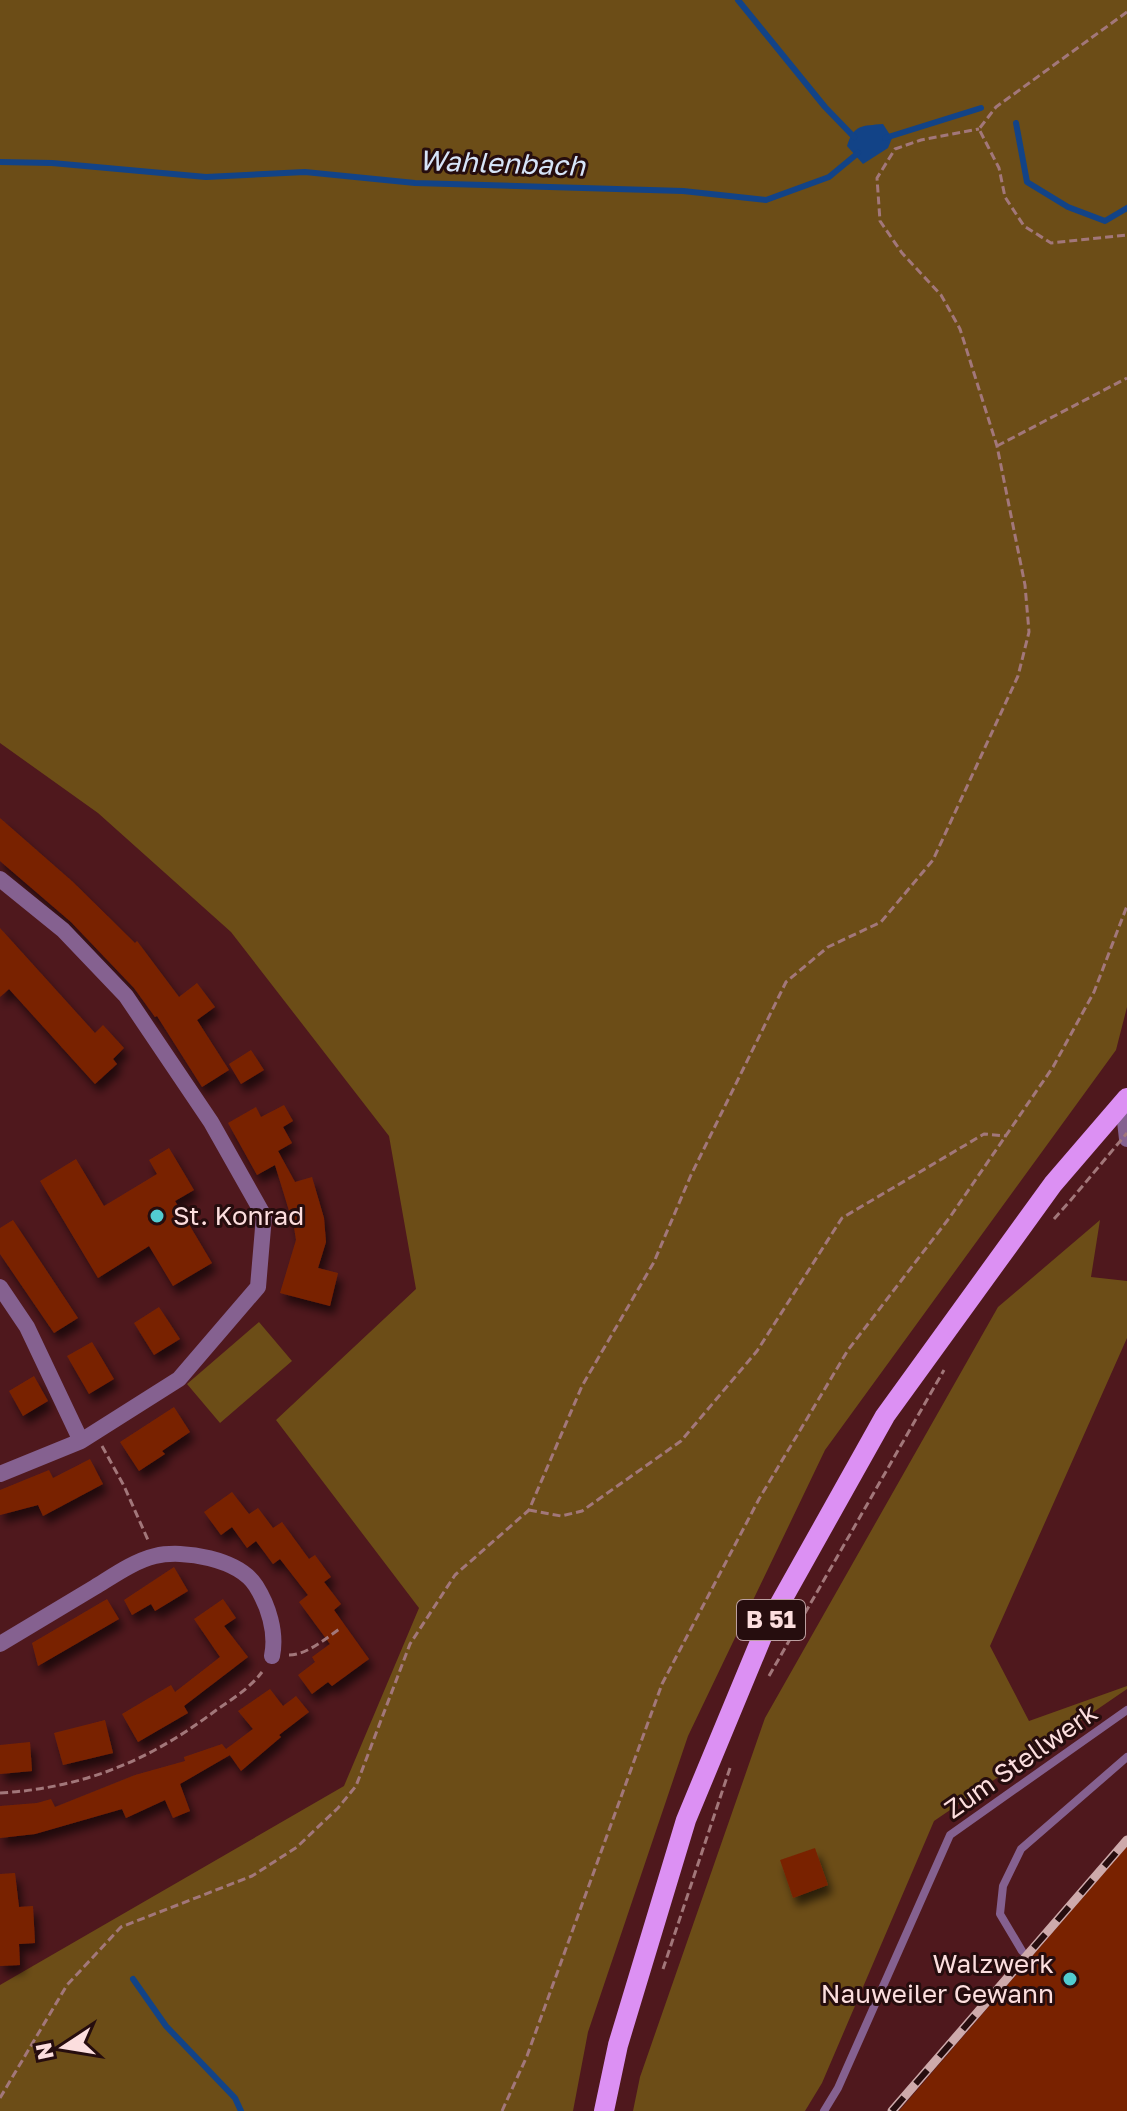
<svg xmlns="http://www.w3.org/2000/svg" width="1127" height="2111" font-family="'Golos Text',sans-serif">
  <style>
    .green { fill: #6c4d17 }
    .water { fill: #124387 }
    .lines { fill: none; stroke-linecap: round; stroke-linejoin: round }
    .stream { stroke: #124387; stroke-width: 6 }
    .building { fill: #792402; filter: url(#shadow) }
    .path { stroke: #a2777a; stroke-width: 3; stroke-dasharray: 8 4; stroke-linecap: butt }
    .service { stroke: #856190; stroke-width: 8 }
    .minor { stroke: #856190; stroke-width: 16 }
    .primary { stroke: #dc90f3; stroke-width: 20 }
    .rail-casing { stroke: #ceaaab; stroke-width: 9 }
    .rail { stroke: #260d0e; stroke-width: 6; stroke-dasharray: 18; stroke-linecap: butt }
    .path-bridge { stroke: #a2777a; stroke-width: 3; stroke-dasharray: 8 4; stroke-linecap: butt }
    .poi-dot { fill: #52ccd0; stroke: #260d0e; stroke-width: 3 }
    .labels { text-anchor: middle; stroke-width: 6; stroke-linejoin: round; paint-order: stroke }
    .shield { fill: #260d0e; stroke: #bc9fa0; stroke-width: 2 }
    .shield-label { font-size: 24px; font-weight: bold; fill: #fcdede }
    .poi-label { font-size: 26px; fill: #fcdede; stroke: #260d0e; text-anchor: start }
    .street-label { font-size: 26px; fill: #fcdede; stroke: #260d0e }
    .water-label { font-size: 28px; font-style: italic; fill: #d6e4f8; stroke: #260d0e }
  </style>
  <defs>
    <filter id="shadow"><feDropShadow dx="4.5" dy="8" stdDeviation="4" flood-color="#0009"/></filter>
  </defs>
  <rect width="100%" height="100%" fill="#4f181d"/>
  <path class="green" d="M 0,0 L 1127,0 L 1127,1007 L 1116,1050 L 825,1450 L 688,1736 L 588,2032 L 573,2111 L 0,2111 L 0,1985 L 344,1786 L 419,1608 L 276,1420 L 416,1289 L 389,1136 L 231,932 L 98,813 L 0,743 Z
    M 1100,1220 L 1091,1277 L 1127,1281 L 1127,1338 L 990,1646 L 1029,1721 L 1127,1686 L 1127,1689 L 934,1821 L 822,2083 L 805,2111 L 633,2111 L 640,2077 L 765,1718 L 998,1307 Z
    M 259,1322 L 292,1361 L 220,1423 L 187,1384 Z"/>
  <path class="water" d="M 883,124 L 892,138 L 888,148 L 863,164 L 847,146 C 854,124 862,126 883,124 Z"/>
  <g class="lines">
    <path class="stream" d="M 738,0 L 825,107 L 854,137
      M 1016,123 L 1027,182 L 1068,207 L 1105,221 L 1127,208
      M 885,138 L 981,108
      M 0,162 L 52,163 L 206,177 L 305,172 L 415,183 L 683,191 L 766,200 L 829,177 L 858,153
      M 133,1979 L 166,2026 L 235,2098 L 241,2111"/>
  </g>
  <path class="building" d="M 0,818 L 73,882 L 135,943 L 137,941 L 179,997 L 197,983 L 215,1007 L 197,1020 L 229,1070 L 202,1087 L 157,1016 L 155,1017 L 134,988 L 71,922 L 0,861 Z
    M 0,928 L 95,1033 L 103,1025 L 124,1048 L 113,1059 L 117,1064 L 95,1084 L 9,989 L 0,997 Z
    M 251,1050 L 264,1070 L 241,1084 L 229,1064 Z
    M 284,1105 L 293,1121 L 283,1127 L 292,1143 L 278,1151 L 295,1182 L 312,1177 L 324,1218 L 326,1242 L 318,1268 L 338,1273 L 330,1306 L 280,1293 L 296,1240 L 294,1227 L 275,1165 L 257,1175 L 228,1123 L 256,1107 L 261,1117 Z
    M 169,1148 L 194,1190 L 175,1201 L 212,1263 L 173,1286 L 149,1246 L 98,1278 L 40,1181 L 76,1159 L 104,1206 L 157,1174 L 149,1160 Z
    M 13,1220 L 78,1318 L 54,1333 L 0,1254 L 0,1228 Z
    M 159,1307 L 180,1339 L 154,1355 L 134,1323 Z
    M 92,1342 L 114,1379 L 89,1394 L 67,1356 Z
    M 34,1376 L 48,1401 L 23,1416 L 9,1391 Z
    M 174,1407 L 190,1432 L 162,1451 L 165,1454 L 139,1471 L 120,1442 Z
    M 90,1459 L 103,1484 L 43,1516 L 38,1505 L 0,1515 L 0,1490 L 49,1470 L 53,1478 Z
    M 232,1492 L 249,1514 L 258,1508 L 273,1528 L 282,1522 L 309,1559 L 315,1555 L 331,1577 L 324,1582 L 341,1604 L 334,1610 L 369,1659 L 332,1686 L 328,1682 L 312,1694 L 298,1675 L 315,1662 L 312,1657 L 330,1644 L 299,1602 L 308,1595 L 280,1559 L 273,1564 L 256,1541 L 247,1548 L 232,1527 L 221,1535 L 204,1512 Z
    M 174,1567 L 188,1591 L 155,1611 L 151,1604 L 132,1615 L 124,1600 Z
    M 107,1599 L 119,1619 L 38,1666 L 32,1643 Z
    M 223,1599 L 236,1618 L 224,1626 L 248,1657 L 184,1706 L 188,1713 L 138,1742 L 122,1714 L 171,1685 L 175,1692 L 220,1657 L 194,1619 Z
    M 270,1689 L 283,1706 L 296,1696 L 309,1712 L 279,1735 L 281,1737 L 241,1771 L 227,1751 L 230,1755 L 180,1784 L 190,1811 L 173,1818 L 165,1800 L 126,1818 L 122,1809 L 35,1834 L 0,1838 L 0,1806 L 37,1803 L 51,1799 L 55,1807 L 135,1775 L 185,1761 L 184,1757 L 222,1744 L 226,1749 L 253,1729 L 238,1711 Z
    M 105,1720 L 113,1753 L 63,1765 L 54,1733 Z
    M 30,1742 L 32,1771 L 0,1774 L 0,1745 Z
    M 1127,1846 L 1127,2111 L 899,2111 Z
    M 815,1848 L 828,1885 L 793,1898 L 780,1860 Z
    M 15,1873 L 19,1907 L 33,1906 L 35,1943 L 19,1944 L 20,1965 L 0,1966 L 0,1874 Z"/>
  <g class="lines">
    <path class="path" d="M 1127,12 L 996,107 L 979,129 L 999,168 L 1005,197 L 1024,226 L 1051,243 L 1127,235
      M 997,446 L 1127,378
      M 1054,1219 L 1070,1201
      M 102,1446 L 124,1486 L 148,1540
      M 529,1510 L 561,1516 L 582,1511 L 681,1441 L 757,1351 L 842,1218 L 984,1134 L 1007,1136
      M 289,1655 C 307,1655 326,1638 341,1628
      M 769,1676 L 944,1370
      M 0,1793 C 83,1788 149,1761 215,1711 C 231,1700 250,1688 262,1672
      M 663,1969 L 730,1768
      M 0,2098 L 67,1985 L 121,1927 L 252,1876 L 297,1847 L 338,1808 L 356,1786 L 410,1644 L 455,1575 L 529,1510 L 582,1386 L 654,1262 L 691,1175 L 786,982 L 828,947 L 881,922 L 933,860 L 1018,676 L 1029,632 L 1025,585 L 997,446 L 960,329 L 941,295 L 902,253 L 880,221 L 877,178 L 895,149 L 921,140 L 979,129
      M 502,2111 L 527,2056 L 662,1684 L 759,1499 L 848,1350 L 950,1217 L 1053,1067 L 1094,992 L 1127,906"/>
    <path class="service" d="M 1022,1951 L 1000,1914 L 1003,1886 L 1021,1849 L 1127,1757
      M 824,2111 L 838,2088 L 950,1835 L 1127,1710"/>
    <path class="minor" d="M 0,879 L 63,930 L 126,996 L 211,1122 L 264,1216 L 258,1287 L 179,1379 L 81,1441 L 0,1474
      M 1127,1108 L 1125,1121 L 1127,1139
      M 0,1287 L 27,1327 L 81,1441
      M 0,1644 C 32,1625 63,1606 95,1587 C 113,1576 134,1561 155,1556 C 183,1549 239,1559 256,1586 C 268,1605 277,1632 272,1656"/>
    <path class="primary" d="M 604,2111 L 618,2045 L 686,1820 L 764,1632 L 885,1416 L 1053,1184 L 1127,1098"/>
    <defs>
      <path id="rail" d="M 892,2111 L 1127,1840"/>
    </defs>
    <use href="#rail" class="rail-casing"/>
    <use href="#rail" class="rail"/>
    <path class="path-bridge" d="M 1070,1201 L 1127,1133"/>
  </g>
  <g class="poi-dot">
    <circle cx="157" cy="1216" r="8"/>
    <circle cx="1070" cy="1979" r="8"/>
  </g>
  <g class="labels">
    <rect class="shield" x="737" y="1600" width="68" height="40" rx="6"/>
    <g class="shield-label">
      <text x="771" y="1628">B 51</text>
    </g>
    <g class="poi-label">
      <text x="173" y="1225">St. Konrad</text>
      <text x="1054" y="1973" text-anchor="end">Walzwerk<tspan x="1054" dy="30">Nauweiler Gewann</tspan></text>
    </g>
    <g class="street-label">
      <text transform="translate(1021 1761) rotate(-35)" y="9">Zum Stellwerk</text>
    </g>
    <g class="water-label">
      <text transform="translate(502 163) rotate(2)" y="10">Wahlenbach</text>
    </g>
  </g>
  <g transform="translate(64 2047) rotate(258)" stroke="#260d0e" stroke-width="6" paint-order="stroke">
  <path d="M0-6L14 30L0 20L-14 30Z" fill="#fcdede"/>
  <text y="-12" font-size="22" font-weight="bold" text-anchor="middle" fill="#fcdede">N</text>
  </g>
</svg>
